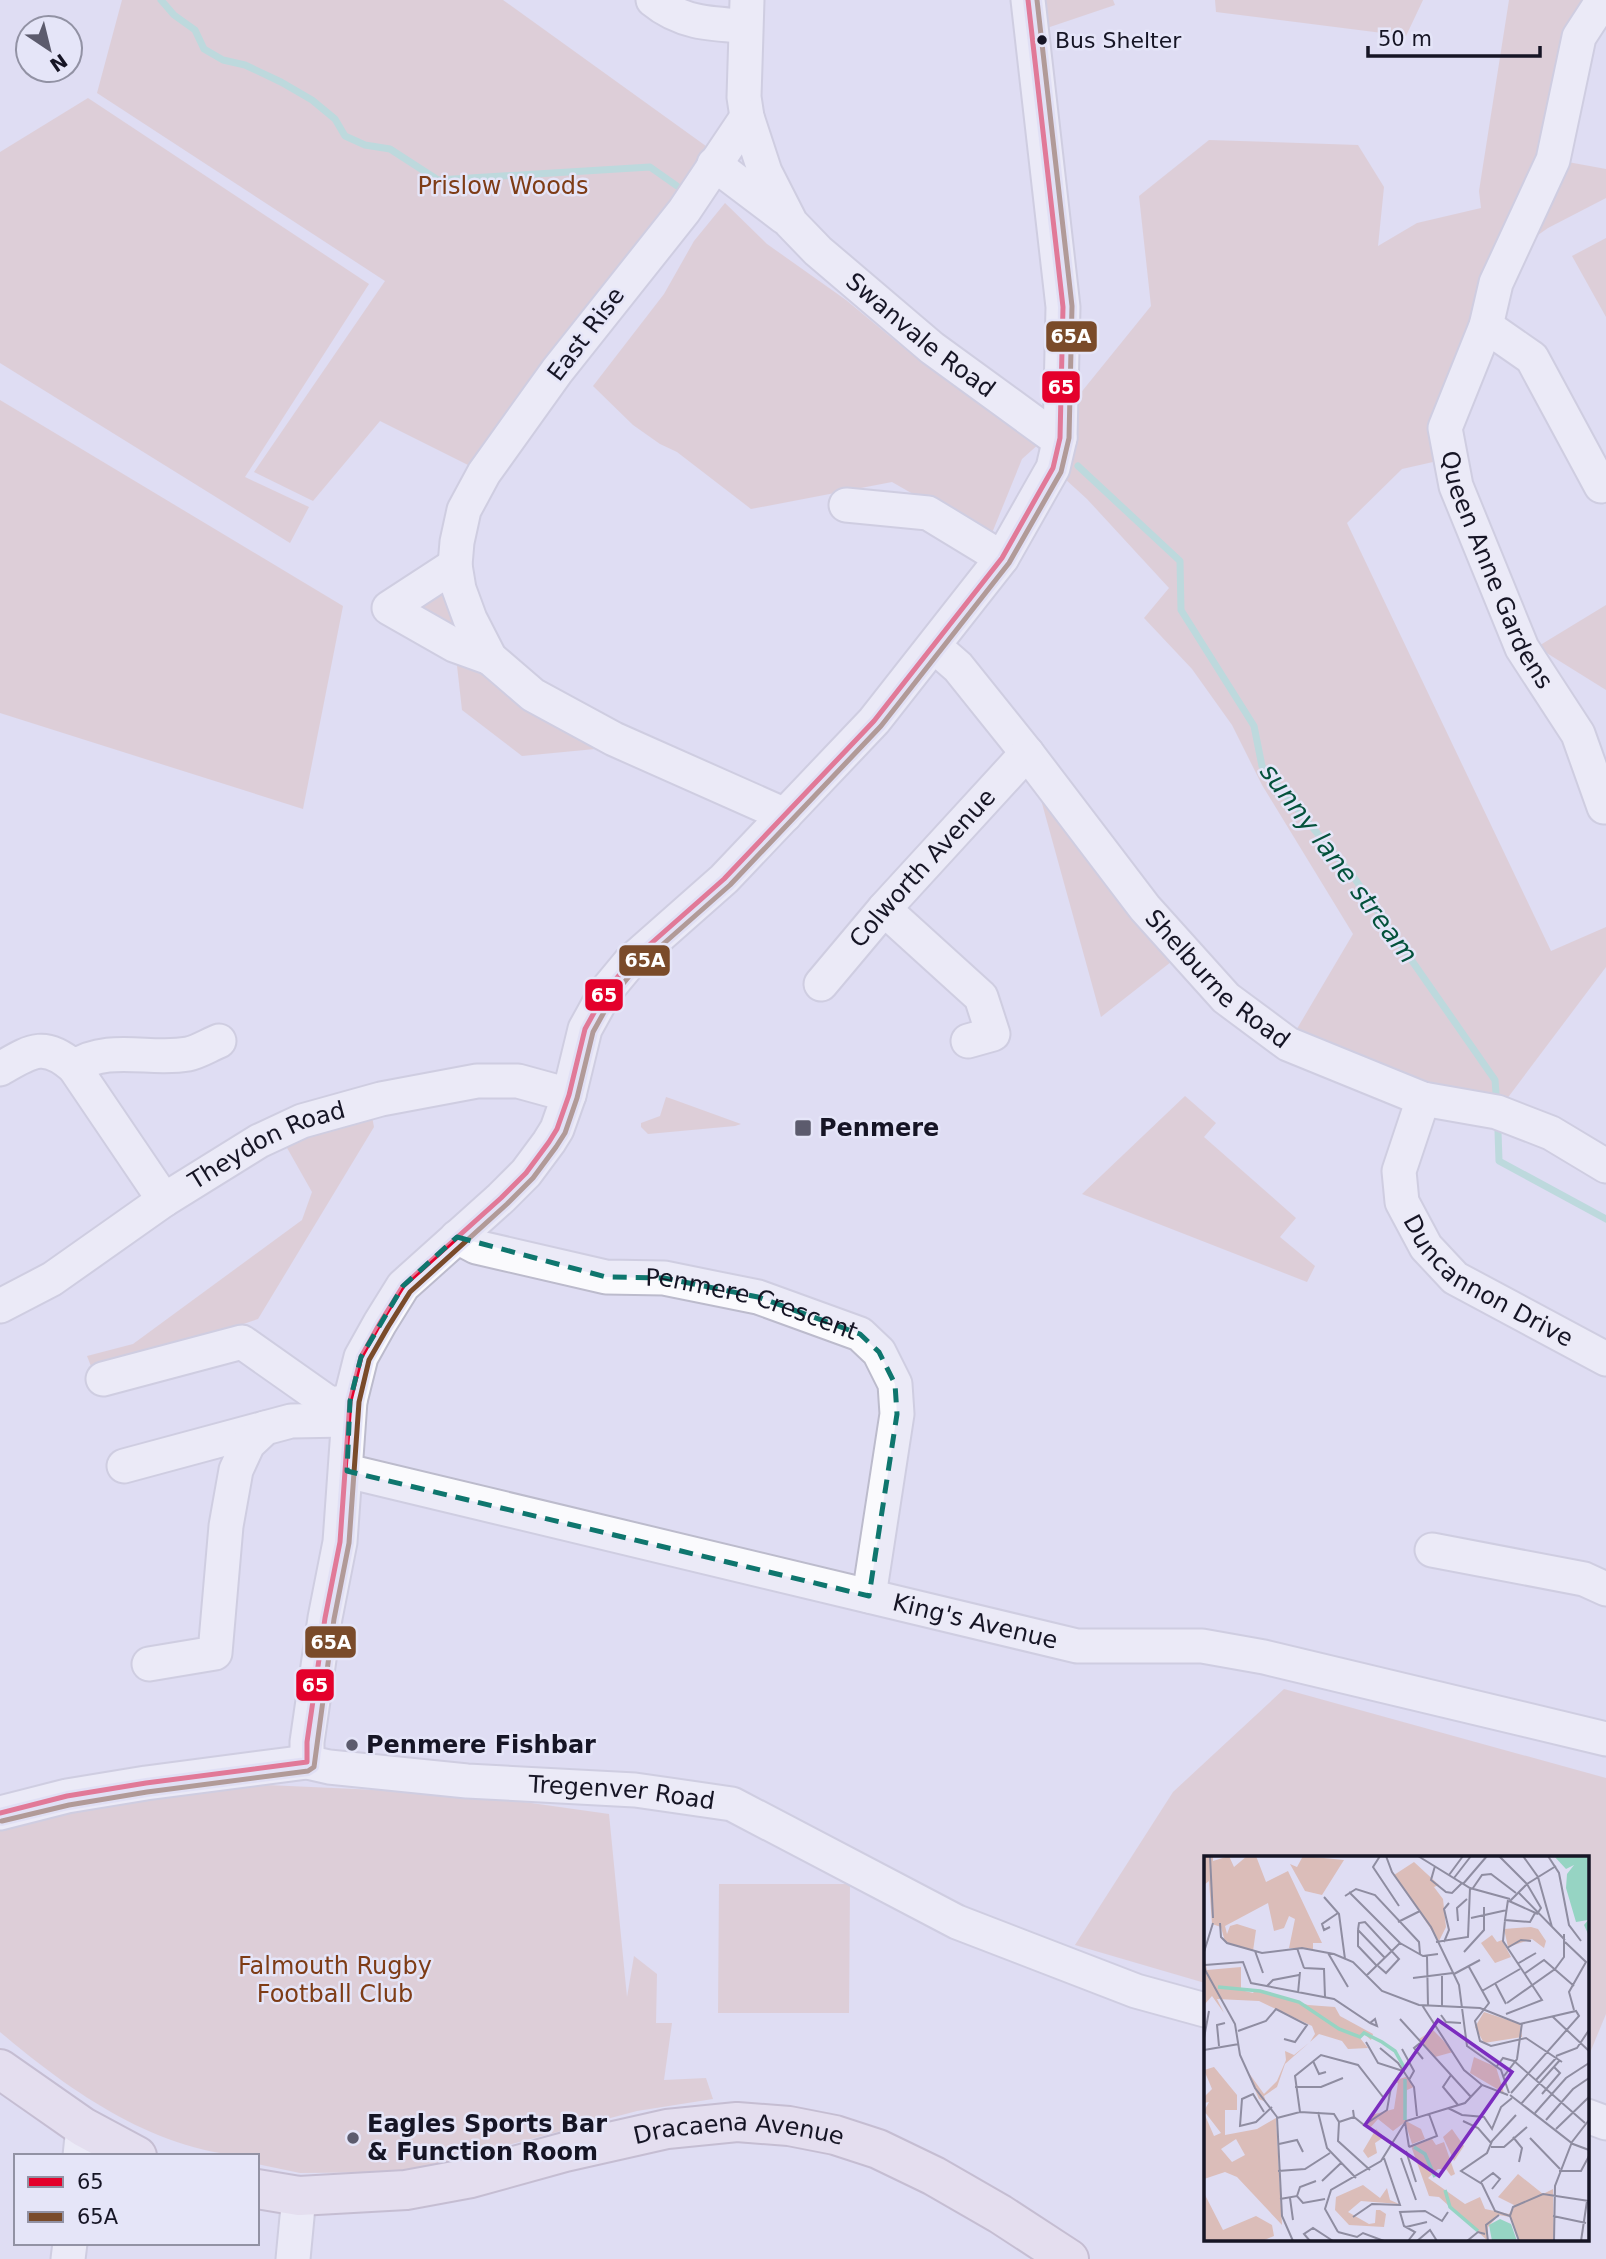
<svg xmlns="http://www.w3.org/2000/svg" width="1606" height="2259" font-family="'DejaVu Sans',sans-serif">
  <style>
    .green { fill: #dbbdb9 }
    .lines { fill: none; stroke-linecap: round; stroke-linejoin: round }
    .stream { stroke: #96d4c3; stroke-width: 7 }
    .minor-casing { stroke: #bcbbcc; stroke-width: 37 }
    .major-casing { stroke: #a798ab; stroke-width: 42 }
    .minor { stroke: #fafafd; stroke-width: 33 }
    .major { stroke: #eae1ea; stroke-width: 38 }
    .bus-1-casing { stroke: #e5e5f8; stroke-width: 10 }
    .bus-2-casing { stroke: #e5e5f8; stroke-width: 10 }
    .bus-1 { stroke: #e4002b; stroke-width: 5 }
    .bus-2 { stroke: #7a4b2a; stroke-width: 5 }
    .marked { fill: none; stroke: #0f766e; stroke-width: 5; stroke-dasharray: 14 9; stroke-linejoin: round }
    .bus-dot { fill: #161525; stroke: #e5e5f8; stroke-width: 2.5 }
    .poi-dot { fill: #5c5b6d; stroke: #e5e5f8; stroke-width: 2.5 }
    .labels { text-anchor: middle; stroke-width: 5; stroke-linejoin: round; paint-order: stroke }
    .bus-label { font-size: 22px; fill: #161525; stroke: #e5e5f8; text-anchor: start }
    .park-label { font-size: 24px; fill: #7e3c16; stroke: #e5e5f8 }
    .street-label { font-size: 24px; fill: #161525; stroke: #e5e5f8 }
    .poi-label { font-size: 24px; font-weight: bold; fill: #161525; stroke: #e5e5f8; text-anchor: start }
    .water-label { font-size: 26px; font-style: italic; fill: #04523c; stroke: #e5e5f8 }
    .inset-river { fill: none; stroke: #96d4c3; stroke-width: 3.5 }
    .inset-road { fill: none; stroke: #8f8da1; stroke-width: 2 }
    .view { fill: #7b2cbf; fill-opacity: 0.15; stroke: #7b2cbf; stroke-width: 3.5 }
    .inset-edge { fill: none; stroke: #161525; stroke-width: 3.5 }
    .line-badge { stroke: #e5e5f8; stroke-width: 2.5 }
    .badge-label { font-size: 19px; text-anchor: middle; font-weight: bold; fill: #fff }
  </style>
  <rect width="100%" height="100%" fill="#dfddf3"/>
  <path class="green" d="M 122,0 L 503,0 L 717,154 L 484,473 L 380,421 L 313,501 L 254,472 L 385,281 L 97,93 Z
    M 1038,0 L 1113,0 L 1115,5 L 1041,30 Z
    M 1215,0 L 1423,0 L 1406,36 L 1216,12 Z
    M 1509,0 L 1582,0 L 1546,158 L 1606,169 L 1606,198 L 1548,228 L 1491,268 L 1431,433 L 1433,462 L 1402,469 L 1347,523 L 1551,951 L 1606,927 L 1606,967 L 1497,1112 L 1288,1044 L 1353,934 L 1262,785 L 1232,725 L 1192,669 L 1144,618 L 1169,588 L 1087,499 L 1053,468 L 1060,438 L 1079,395 L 1151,306 L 1139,196 L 1209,140 L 1358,145 L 1384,187 L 1378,246 L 1417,223 L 1481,208 L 1479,191 Z
    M 88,98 L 369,284 L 245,477 L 309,507 L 290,543 L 0,363 L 0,152 Z
    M 725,203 L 767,244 L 846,300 L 910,353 L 1050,434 L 1022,459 L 990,538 L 892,482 L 751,509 L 677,452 L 660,444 L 633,425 L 593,386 L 664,294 L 694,241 Z
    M 1606,238 L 1606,317 L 1572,256 Z
    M 0,400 L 343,606 L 303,809 L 0,713 Z
    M 448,576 L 528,707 L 595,749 L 522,756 L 462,710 L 454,639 L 399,607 Z
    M 1606,605 L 1606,690 L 1537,647 Z
    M 1035,778 L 1176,958 L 1101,1017 Z
    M 1185,1096 L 1216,1123 L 1204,1137 L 1296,1218 L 1280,1237 L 1315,1266 L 1307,1282 L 1082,1194 Z
    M 666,1097 L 672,1099 L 741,1124 L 735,1126 L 648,1134 L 641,1127 L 641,1123 L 660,1116 Z
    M 371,1111 L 374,1127 L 258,1319 L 94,1374 L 87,1356 L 133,1344 L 302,1220 L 312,1192 L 282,1139 Z
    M 1284,1689 L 1606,1778 L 1606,2014 L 1587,2060 L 1587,1858 L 1205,1858 L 1205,1983 L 1075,1945 L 1173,1792 Z
    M 267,1785 L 466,1794 L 609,1814 L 627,1997 L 634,1956 L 657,1974 L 656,2023 L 672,2023 L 664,2080 L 706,2078 L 713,2099 L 637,2111 L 406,2172 L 300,2173 L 257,2164 L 257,2156 C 161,2156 71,2092 0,2032 L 0,1831 L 91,1807 Z
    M 719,1884 L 850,1884 L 849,2013 L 718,2013 Z"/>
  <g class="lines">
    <path class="stream" d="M 161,0 L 174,15 L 195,30 L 204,49 L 223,60 L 245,65 L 281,82 L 312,100 L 335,119 L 345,136 L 365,145 L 390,149 L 438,180 L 650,167 L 677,186
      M 1078,466 L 1180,561 L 1181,610 L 1254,726 L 1262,766 L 1355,879 L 1495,1080 L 1496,1093
      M 1498,1131 L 1499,1161 L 1606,1219"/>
    <defs>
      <g id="minor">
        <path d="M 653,0 C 681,23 710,24 745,26"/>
        <path id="s1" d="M 747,0 L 744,97 L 747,117 L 765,172 L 791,223 L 818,251 L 932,348 L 1050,434 L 1060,438"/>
        <path id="s2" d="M 1603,0 L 1579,37 L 1553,160 L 1496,283 L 1486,326 L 1445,428 L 1456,486 L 1522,648 L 1578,734 L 1604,807"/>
        <path d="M 747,117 L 684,211 L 557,371 L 484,473 L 464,510 L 457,542 L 455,565 L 459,589 L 470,619 L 490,658 L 533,695 L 614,739 L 785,815"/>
        <path d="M 714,164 L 784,217"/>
        <path d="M 1486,326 L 1532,358 L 1601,486"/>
        <path d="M 846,505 L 928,513 L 1002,558"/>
        <path d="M 455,565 L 389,608 L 454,645 L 490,658"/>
        <path id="s3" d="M 934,646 L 958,667 L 1027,753 L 1145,908 L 1226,998 L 1288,1044 L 1423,1099 L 1497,1112 L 1551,1133 L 1606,1166"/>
        <path d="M 884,909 L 981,997 L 993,1034 L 968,1041"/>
        <path id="s4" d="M 821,984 L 884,909 L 1027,753"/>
        <path d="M 74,1067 L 164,1200"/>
        <path d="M 0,1069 C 31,1051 44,1041 74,1067 C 108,1044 151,1061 188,1054 C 198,1052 209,1045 219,1041"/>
        <path id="s5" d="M 1423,1099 L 1399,1171 L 1402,1202 L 1426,1247 L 1455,1278 L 1606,1359"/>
        <path id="s6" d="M 457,1237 L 476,1247 L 606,1277 L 664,1278 L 758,1297 L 860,1334 L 879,1352 L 895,1384 L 897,1414 L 869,1596"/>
        <path id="s7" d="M 0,1306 L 52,1279 L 164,1200 L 259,1141 L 302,1121 L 381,1099 L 477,1081 L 518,1081 L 569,1095"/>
        <path d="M 103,1379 L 242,1342 L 330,1404 L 350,1401"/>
        <path d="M 124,1466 L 265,1428"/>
        <path id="s8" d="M 347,1471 L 1077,1646 L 1202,1646 L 1264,1657 L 1606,1739"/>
        <path d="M 1432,1550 L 1584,1579 L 1606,1589"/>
        <path d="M 149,1664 L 215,1653 L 226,1526 L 236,1470 L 248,1444 L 265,1428 L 291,1421 L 347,1420"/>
        <path d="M 307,1762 L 307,1742 L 325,1618 L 340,1542 L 350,1401 L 361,1357 L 380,1323 L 403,1286 L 501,1198 L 526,1173 L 549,1142 L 557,1129 L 569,1095 L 585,1029 L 606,991 L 630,962 L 724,879 L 874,721 L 1002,558 L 1053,468 L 1060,438 L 1063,307 L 1028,0"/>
        <path id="s9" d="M 0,1813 L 67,1796 L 146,1783 L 307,1762 L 329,1767 L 467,1781 L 635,1790 L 732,1804 L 957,1922 L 1136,1991 L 1205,2010"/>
        <path d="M 1587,2116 L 1606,2123"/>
        <path d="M 80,2156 L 83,2127"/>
        <path d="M 68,2259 L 70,2243"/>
        <path d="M 293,2259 L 299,2196"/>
      </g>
      <g id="major">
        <path d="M 0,2069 L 83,2127 L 137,2156"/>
        <path id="s10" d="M 257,2189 L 299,2196 L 406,2190 L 471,2178 L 565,2152 L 667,2129 L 737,2122 L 789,2126 L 835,2135 L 878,2149 L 934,2176 L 1000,2214 L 1069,2259"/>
      </g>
    </defs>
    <use href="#minor" class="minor-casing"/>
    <use href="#major" class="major-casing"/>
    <use href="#minor" class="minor"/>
    <use href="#major" class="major"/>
    <defs>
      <path id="bus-1" d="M 0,1813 L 67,1796 L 146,1783 L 307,1762 L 307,1742 L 325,1618 L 340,1542 L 350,1401 L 361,1357 L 380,1323 L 403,1286 L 501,1198 L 526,1173 L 549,1142 L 557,1129 L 569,1095 L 585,1029 L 606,991 L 630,962 L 724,879 L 874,721 L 1002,558 L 1053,468 L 1060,438 L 1063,307 L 1028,0"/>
      <path id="bus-2" d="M 2,1821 L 69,1805 L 147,1792 L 308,1771 L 314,1767 L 334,1619 L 349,1543 L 359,1402 L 369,1360 L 388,1327 L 410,1292 L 507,1204 L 533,1178 L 556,1147 L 565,1133 L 577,1098 L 593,1032 L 613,996 L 636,968 L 730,885 L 881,726 L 1009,563 L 1061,472 L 1069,438 L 1072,306 L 1037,0"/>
    </defs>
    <use href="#bus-1" class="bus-1-casing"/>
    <use href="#bus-2" class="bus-2-casing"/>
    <use href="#bus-1" class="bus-1"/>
    <use href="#bus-2" class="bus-2"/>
  </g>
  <path d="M0 0H1606V2259H0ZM 457,1237 L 606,1277 L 664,1278 L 758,1297 L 860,1334 L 879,1352 L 895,1384 L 897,1414 L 869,1596 L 347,1471 L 350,1401 L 361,1357 L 403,1286 Z" fill="#dfddf3" fill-opacity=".55" fill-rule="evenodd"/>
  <path class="marked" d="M 457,1237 L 606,1277 L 664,1278 L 758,1297 L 860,1334 L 879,1352 L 895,1384 L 897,1414 L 869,1596 L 347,1471 L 350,1401 L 361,1357 L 403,1286 Z"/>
  <circle class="bus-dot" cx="1042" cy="40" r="6"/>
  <g class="poi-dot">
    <rect x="794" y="1119" width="18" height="18" rx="3.5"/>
    <circle cx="352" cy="1745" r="7"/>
    <circle cx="353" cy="2138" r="7"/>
  </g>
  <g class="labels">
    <g class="bus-label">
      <text x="1055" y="48">Bus Shelter</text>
    </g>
    <g class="park-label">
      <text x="503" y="194">Prislow Woods</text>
      <text x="335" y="1974">Falmouth Rugby<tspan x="335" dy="28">Football Club</tspan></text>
    </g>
    <g class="street-label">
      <text transform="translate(586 334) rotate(-53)" y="8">East Rise</text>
      <text dy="8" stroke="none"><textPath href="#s1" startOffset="404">Swanvale Road</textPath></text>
      <text dy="8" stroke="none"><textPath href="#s2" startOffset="611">Queen Anne Gardens</textPath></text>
      <text dy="8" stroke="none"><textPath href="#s4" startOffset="154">Colworth Avenue</textPath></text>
      <text dy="8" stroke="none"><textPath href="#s3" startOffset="439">Shelburne Road</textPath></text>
      <text dy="8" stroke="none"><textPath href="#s7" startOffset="313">Theydon Road</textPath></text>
      <text dy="8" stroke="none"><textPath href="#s5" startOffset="228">Duncannon Drive</textPath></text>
      <text dy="8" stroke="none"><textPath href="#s6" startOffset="304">Penmere Crescent</textPath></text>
      <text dy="8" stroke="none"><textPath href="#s8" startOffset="646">King's Avenue</textPath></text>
      <text dy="8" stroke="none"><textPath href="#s9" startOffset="628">Tregenver Road</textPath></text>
      <text dy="8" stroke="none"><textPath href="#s10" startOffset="490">Dracaena Avenue</textPath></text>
    </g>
    <g class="poi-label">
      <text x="819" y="1136">Penmere</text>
      <text x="366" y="1753">Penmere Fishbar</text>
      <text x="367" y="2132">Eagles Sports Bar<tspan x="367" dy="28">&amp; Function Room</tspan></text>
    </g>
    <g class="water-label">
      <text transform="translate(1339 863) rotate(53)" y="9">sunny lane stream</text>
    </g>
  </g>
  <g transform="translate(1204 1856)">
    <rect width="385" height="385" fill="#dfddf3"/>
    <path d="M 0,0 L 9,0 L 9,5 L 25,0 L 30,11 L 43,0 L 52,0 L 62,26 L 84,15 L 118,87 L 109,87 L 109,93 L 85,92 L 91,63 L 85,60 L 80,72 L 70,75 L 64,47 L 21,70 L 23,78 L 26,70 L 33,68 L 52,74 L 49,95 L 21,86 L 17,71 L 8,68 L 5,25 L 0,29 ZM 99,0 L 140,4 L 118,39 L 101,35 L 86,8 L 93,11 ZM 210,6 L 235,29 L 230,31 L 239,43 L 242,71 L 235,85 L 190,19 ZM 327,71 L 334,73 L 342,85 L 340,92 L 328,83 L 304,91 L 300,73 ZM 288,79 L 293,86 L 298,84 L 307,101 L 291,107 L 277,87 ZM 0,100 L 3,114 L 37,111 L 37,134 L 49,137 L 52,133 L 104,149 L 131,151 L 136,160 L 169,178 L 167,184 L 159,177 L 156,182 L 164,192 L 144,193 L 138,185 L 115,178 L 81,208 L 73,231 L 60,240 L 62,246 L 55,243 L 42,213 L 60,238 L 73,225 L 82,204 L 81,195 L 90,199 L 106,186 L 111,178 L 108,170 L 55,145 L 13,143 L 20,157 L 8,140 L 0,149 ZM 280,156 L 316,168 L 318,181 L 280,187 L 271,171 ZM 229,174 L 238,183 L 249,196 L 231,201 L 215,183 ZM 270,201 L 292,211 L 300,237 L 266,217 ZM 10,211 L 33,239 L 33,254 L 21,254 L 21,279 L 53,273 L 72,262 L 78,369 L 33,321 L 21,316 L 0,323 L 0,257 L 10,280 L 17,277 L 0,255 L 5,246 L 0,247 L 0,241 L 8,233 L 0,214 ZM 32,283 L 41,299 L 28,306 L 17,293 ZM 202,221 L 210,231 L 203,234 L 202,265 L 217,273 L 221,283 L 208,288 L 201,266 L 189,275 L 174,263 L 165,273 L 162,270 L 167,259 L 190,253 L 194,227 L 188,225 ZM 172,273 L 180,281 L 171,287 L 173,297 L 164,302 L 159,295 ZM 248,273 L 260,290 L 250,305 L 239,281 ZM 228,283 L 232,289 L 240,286 L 251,318 L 247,320 L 242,313 L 234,313 L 224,322 L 261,348 L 276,341 L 281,353 L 305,358 L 310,349 L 294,341 L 314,318 L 339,338 L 349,333 L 350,385 L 315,385 L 306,361 L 295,359 L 284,371 L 284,385 L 235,341 L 225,340 L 207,290 ZM 159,329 L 176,342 L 183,332 L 186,344 L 195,348 L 157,345 L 144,356 L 165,368 L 171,367 L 172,354 L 176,354 L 182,358 L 180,371 L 145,369 L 131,354 L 132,341 ZM 0,337 L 19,374 L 52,360 L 68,369 L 70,380 L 58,385 L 0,385 Z" fill="#dbbdb9" fill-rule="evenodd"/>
    <path d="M 350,0 L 385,0 L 385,80 L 380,69 L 384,64 L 372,66 L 362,32 L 363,18 L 370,9 L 362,13 ZM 296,363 L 307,368 L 313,385 L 288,385 L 285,369 Z" fill="#96d4c3"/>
    <path class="inset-river" d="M 14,131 L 56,135 L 95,146 L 135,173 L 156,181 L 160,177 L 178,186 L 191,195 L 201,213M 201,264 L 201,223M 210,291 L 221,298 L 231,321M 241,334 L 246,351 L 274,375"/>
    <path class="inset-road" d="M 6,0 L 9,62M 176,0 L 169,11 L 195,50M 182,0 L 188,16 L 227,71 L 255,129 L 263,190 L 297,214 L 305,237M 214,0 L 266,32 L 306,43M 295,0 L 323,28 L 337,52 L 333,58M 319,0 L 334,21 L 348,71M 344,0 L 355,17 L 365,69 L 377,85M 231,10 L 227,24 L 242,36 L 248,37 L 258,27M 245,19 L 259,0M 250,22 L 267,0M 259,28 L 283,0M 269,32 L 278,19 L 287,18 L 312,37M 145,36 L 196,87 L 219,100 L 234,98M 314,36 L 361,84M 141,40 L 152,33 L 171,39 L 215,86 L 216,98M 120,41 L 135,58 L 141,103M 304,44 L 301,64 L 326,66 L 331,57M 305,45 L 334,58M 306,45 L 323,28 L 352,10M 267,62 L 303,54M 301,64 L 299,85 L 338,144 L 302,158M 254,65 L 253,52 L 263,43M 194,66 L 216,55M 16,67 L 17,81 L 23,87 L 58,97 L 98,92 L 130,98 L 149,106 L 178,135 L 215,149 L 276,152 L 316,168 L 372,155 L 375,160 L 307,237M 126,71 L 120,74 L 118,68 L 134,57M 154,74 L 155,67 L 161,66 L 195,103 L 182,117 L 174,110M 154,74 L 154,90 L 172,109M 154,74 L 181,102M 232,86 L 264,81 L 266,32M 240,86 L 245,74 L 240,53 L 245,47M 361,86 L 382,106 L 365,136 L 370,154M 93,92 L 100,112M 303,92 L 317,84 L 327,85M 51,95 L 59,117M 0,96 L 9,67M 260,96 L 280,74 L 280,51M 124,97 L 144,131M 223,100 L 224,150M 313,108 L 332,97M 1,109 L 39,106 L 47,127 L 130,143 L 166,167 L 171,163 L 173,170 L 166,167M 265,111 L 285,147 L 271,165 L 276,185 L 287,190 L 322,182 L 358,206M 0,112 L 31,168 L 36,199 L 51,232 L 73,261 L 78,360 L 89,385M 100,112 L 120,113 L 121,141M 250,118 L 276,104M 320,118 L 340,104 L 370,130M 162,120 L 196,87M 209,122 L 249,117M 291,127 L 302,148M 63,130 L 69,124 L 95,119M 278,135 L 316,113M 94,137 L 96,116M 303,147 L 351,113 L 360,101 L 360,78M 218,149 L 260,214 L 278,229 L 304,239M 238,150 L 238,120M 237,159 L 242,166 L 257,167M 349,161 L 385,195M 196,163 L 267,241M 34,175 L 62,165 L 72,153 L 103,169 L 91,186 L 80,183M 0,182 L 5,155M 162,186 L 174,207 L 199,215M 216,187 L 210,192 L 219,203M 15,190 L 13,169 L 21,167M 176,192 L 194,207 L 210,231 L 213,260M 198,193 L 210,215 L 205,224M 0,194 L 35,188M 352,200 L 373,192 L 385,174M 109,205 L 115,218 L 122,216M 293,210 L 299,202 L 310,205 L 381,267M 247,219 L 239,231 L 254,249M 300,220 L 313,203 L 318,167M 332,224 L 353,201M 91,231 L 117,231 L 139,222M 338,238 L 356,217 L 350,211M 306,239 L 369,288 L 385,294M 317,248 L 356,204M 244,252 L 258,259 L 280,261 L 288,273 L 297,251 L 308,242M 60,256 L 49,238 L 38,243 L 36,270 L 52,266 L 68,251M 96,256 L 91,220 L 117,199 L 154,209 L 179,241M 114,256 L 123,292 L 152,322M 331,257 L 362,222 L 385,207M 150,261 L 160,269 L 183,254 L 187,231M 73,262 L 96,256 L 130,258 L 135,266 L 134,285 L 166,314M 342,264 L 369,233 L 385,222M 259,265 L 274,272 L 287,287M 135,266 L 150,261 L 149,254M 201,266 L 205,291M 352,273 L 385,241M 309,281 L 318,292 L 315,306M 326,282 L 356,313M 75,288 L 93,284 L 99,296M 205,291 L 233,280 L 225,258M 287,291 L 300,291 L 323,271M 202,295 L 212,326M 197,302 L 212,344M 74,315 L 101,313 L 126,297M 355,315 L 377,315 L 385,300M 118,325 L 137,307M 277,326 L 289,317 L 296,323 L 288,333M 93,340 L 96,331 L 112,325M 86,342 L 89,364M 76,343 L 93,340 L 99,347 L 121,343M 306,360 L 291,355 L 278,328 L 257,315 L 283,297 L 288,285 L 312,259M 306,360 L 309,351 L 339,338 L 385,345M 306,360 L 315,385M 349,360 L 382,367M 149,361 L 168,348 L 196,349 L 180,302M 202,371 L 223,366M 134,376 L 121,353 L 127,334 L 177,305 L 202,265 L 261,247 L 278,229M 134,376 L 153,381 L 159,377 L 180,385M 106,385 L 100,378 L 109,372 L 129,385M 204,385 L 211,376 L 200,370 L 196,356 L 221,355 L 238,365 L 244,356M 213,385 L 226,374 L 233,385M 263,385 L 274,376 L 281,378M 284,385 L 282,369 L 295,359M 350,385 L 351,330 L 368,286 L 385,264M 377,385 L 383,345"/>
    <path class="view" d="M 234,164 L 308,216 L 235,320 L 161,269 Z"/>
    <rect width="385" height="385" class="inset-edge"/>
  </g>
  <g class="line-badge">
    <rect x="1045" y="320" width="53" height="33" rx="7" fill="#7a4b2a"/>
    <rect x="1041" y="370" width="40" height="34" rx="7" fill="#e4002b"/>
    <rect x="618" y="944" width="53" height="33" rx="7" fill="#7a4b2a"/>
    <rect x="584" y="978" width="40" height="34" rx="7" fill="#e4002b"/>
    <rect x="304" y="1625" width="53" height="34" rx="7" fill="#7a4b2a"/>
    <rect x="295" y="1668" width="40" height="34" rx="7" fill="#e4002b"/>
  </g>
  <g class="badge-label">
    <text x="1071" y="343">65A</text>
    <text x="1061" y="394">65</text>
    <text x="645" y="967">65A</text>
    <text x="604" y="1002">65</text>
    <text x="331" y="1649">65A</text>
    <text x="315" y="1692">65</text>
  </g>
  <rect x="14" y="2154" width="245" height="91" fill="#e5e5f8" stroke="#9292a4" stroke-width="2"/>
  <rect x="28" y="2177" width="35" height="10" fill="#e4002b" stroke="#9292a4" stroke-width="2"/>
  <text x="77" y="2189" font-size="21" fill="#161525">65</text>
  <rect x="28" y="2212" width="35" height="10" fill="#7a4b2a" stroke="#9292a4" stroke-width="2"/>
  <text x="77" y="2224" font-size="21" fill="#161525">65A</text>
  <g transform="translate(49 49) rotate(145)"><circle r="33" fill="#e5e5f8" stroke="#9292a4" stroke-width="2"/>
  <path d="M0-5L12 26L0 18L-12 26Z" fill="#5c5b6d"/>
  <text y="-10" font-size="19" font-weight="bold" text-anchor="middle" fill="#161525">N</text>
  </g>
  <path d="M1368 46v10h172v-10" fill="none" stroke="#161525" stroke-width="3.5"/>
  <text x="1378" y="46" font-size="21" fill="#161525" stroke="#e5e5f8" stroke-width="5" paint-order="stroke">50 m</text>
</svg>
